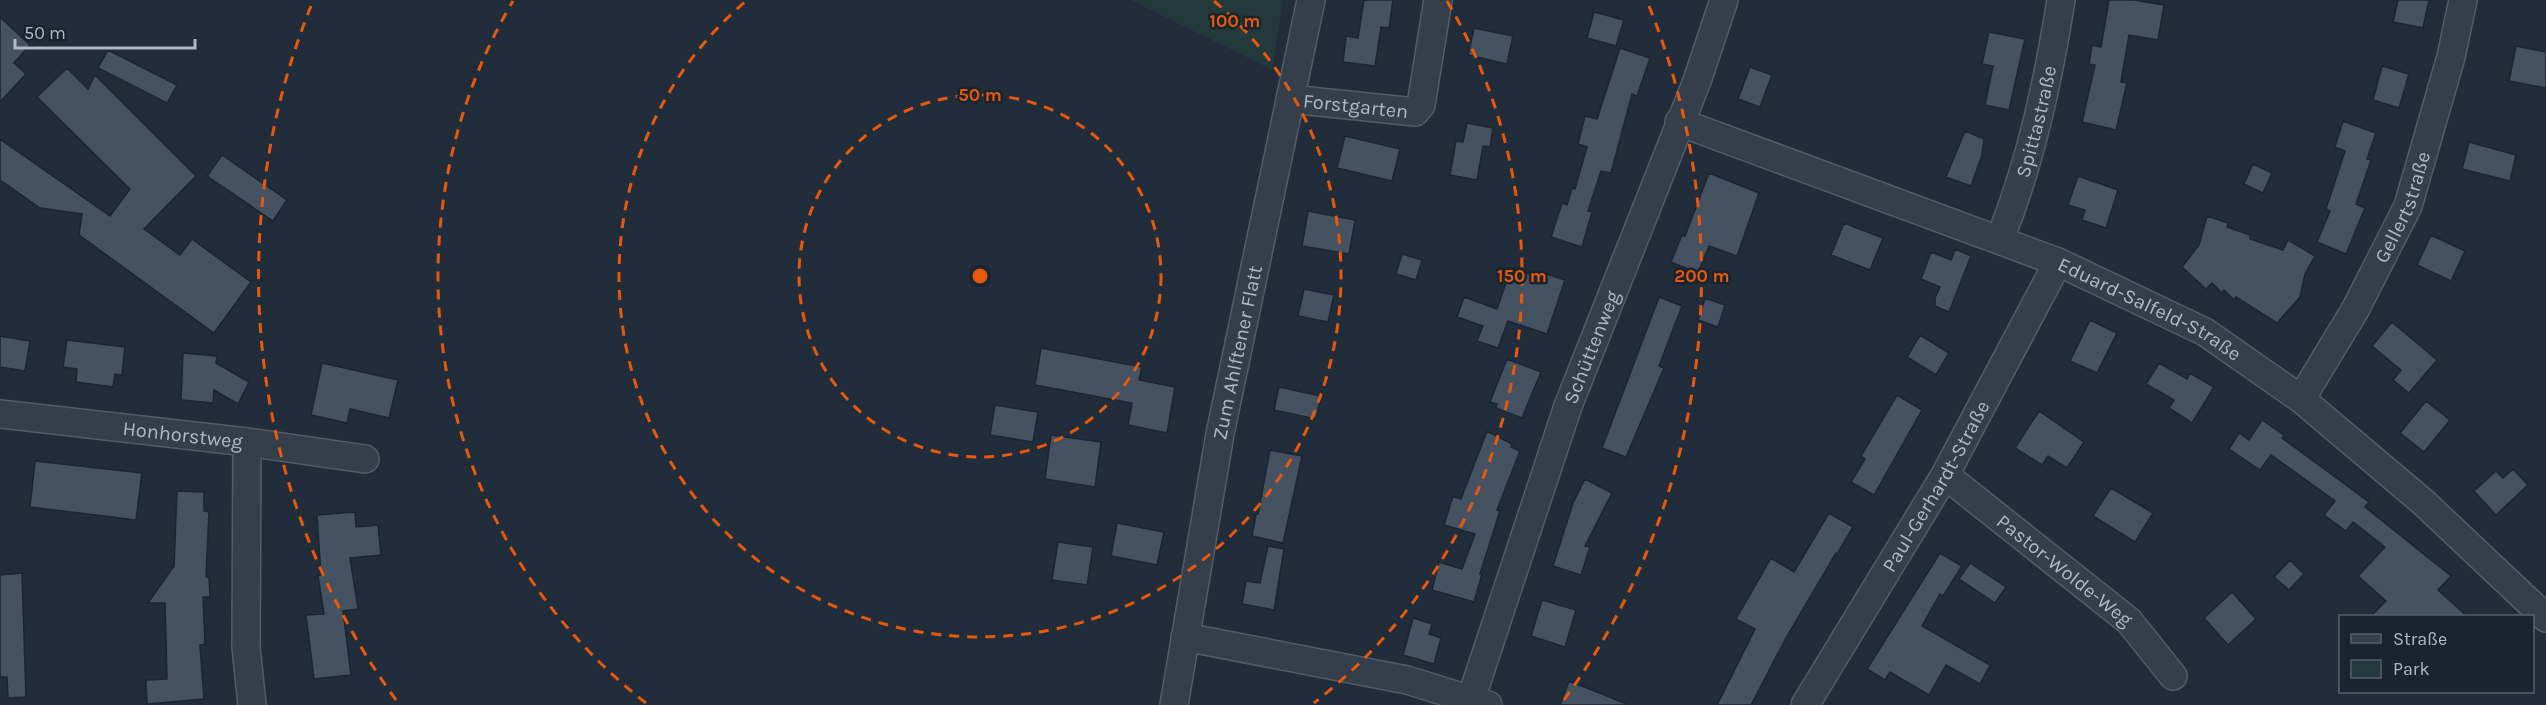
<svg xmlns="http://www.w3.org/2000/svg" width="2546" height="705" font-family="Karla,sans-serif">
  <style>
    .green { fill: #23393b }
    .building { fill: #445262; stroke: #1c2631; stroke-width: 1.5 }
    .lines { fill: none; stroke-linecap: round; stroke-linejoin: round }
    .minor-casing { stroke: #535c68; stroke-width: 30 }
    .minor { stroke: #353f4b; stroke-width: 27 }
    .ring { fill: none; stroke: #e8590c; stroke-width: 3; stroke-dasharray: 10 8 }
    .labels { text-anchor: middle; stroke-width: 5; stroke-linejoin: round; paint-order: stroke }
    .street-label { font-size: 20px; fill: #b0b9c7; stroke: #1a242f }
    .centre { fill: #e8590c; stroke: #1a242f; stroke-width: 3 }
    .ring-label { font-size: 18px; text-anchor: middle; font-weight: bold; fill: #e8590c; stroke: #1a242f; stroke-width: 5; stroke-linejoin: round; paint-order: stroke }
  </style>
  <rect width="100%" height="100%" fill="#212d3a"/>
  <path class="green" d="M 1131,0 L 1283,0 L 1272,70 Z"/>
  <path class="building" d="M 1364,0 L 1393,0 L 1389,28 L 1381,27 L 1375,66 L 1343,62 L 1346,36 L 1358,38 Z
    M 2109,0 L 2134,0 L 2164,5 L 2158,40 L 2129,35 L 2121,82 L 2127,83 L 2116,130 L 2082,122 L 2095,65 L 2089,64 L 2092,45 L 2101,47 Z
    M 2398,0 L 2429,0 L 2423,28 L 2393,22 Z
    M 1594,12 L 1624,20 L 1616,46 L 1587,38 Z
    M 0,17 L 30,45 L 14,63 L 26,74 L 0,102 Z
    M 1474,28 L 1513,36 L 1507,64 L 1468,55 Z
    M 1989,32 L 2025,39 L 2009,110 L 1985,105 L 1993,66 L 1982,64 Z
    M 2516,46 L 2546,52 L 2546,88 L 2509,81 Z
    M 1620,48 L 1650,58 L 1637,96 L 1632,94 L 1611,173 L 1601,171 L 1588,211 L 1592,212 L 1582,247 L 1551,237 L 1562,203 L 1567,205 L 1572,188 L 1575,189 L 1587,147 L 1578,144 L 1585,116 L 1597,119 Z
    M 108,50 L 177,85 L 167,103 L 98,68 Z
    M 2382,66 L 2409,74 L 2399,108 L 2373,100 Z
    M 1750,67 L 1772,75 L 1760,107 L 1738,99 Z
    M 67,68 L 88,89 L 95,75 L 196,176 L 144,229 L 180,255 L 192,239 L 251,282 L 214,333 L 79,235 L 82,214 L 40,208 L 0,180 L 0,139 L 110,216 L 130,189 L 37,97 Z
    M 2343,121 L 2376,133 L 2367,159 L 2371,160 L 2356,204 L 2365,208 L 2346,254 L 2317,242 L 2330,211 L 2326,209 L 2345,151 L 2335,147 Z
    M 1467,123 L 1493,128 L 1490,147 L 1483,146 L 1477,180 L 1450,175 L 1456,141 L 1463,142 Z
    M 1965,131 L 1984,139 L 1982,155 L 1971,186 L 1946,177 Z
    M 1345,136 L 1400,149 L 1392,181 L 1337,168 Z
    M 2469,142 L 2516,155 L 2510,181 L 2462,169 Z
    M 222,155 L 287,200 L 273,221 L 207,176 Z
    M 2253,164 L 2272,173 L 2263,193 L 2244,184 Z
    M 1709,173 L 1759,193 L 1737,256 L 1709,246 L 1698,273 L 1671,262 L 1682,235 L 1685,236 Z
    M 2078,176 L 2118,190 L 2106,228 L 2082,220 L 2085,210 L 2068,205 Z
    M 1308,211 L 1355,220 L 1349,254 L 1302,246 Z
    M 2207,216 L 2228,223 L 2227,227 L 2250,235 L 2250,239 L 2283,250 L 2288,240 L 2315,256 L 2305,274 L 2300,297 L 2277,323 L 2236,297 L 2234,300 L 2224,290 L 2222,293 L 2212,283 L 2206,289 L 2182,267 L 2199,245 Z
    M 1844,223 L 1883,238 L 1870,270 L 1831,255 Z
    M 2431,235 L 2465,251 L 2451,281 L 2417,265 Z
    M 1955,249 L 1971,256 L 1949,312 L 1935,306 L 1935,298 L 1940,287 L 1921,279 L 1931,252 L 1951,260 Z
    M 1402,254 L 1422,260 L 1416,280 L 1396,274 Z
    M 1511,268 L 1539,277 L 1541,272 L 1565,280 L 1547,334 L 1508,321 L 1498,348 L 1477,341 L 1483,326 L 1457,317 L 1464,297 L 1497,309 Z
    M 1304,289 L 1334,295 L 1328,322 L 1298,316 Z
    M 1659,297 L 1682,306 L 1659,366 L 1664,368 L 1626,457 L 1602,448 Z
    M 1705,298 L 1725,305 L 1718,327 L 1698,320 Z
    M 2090,320 L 2117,333 L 2097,373 L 2070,361 Z
    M 2392,322 L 2437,360 L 2409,393 L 2393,380 L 2401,370 L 2372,346 Z
    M 1920,335 L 1949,353 L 1936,375 L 1907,357 Z
    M 0,336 L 30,341 L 25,371 L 0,367 Z
    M 67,340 L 125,347 L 122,375 L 115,374 L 113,387 L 76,382 L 77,369 L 63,367 Z
    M 1041,348 L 1142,367 L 1139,380 L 1175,387 L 1167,433 L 1128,425 L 1132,403 L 1035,385 Z
    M 183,353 L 217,356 L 216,363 L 249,382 L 238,404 L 214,390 L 213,403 L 181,400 Z
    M 1507,359 L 1541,372 L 1522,418 L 1496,408 L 1497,404 L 1490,402 Z
    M 322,363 L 398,380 L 389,418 L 350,409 L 347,423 L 311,415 Z
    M 2159,363 L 2187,379 L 2190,373 L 2214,387 L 2192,423 L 2169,408 L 2174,400 L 2146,384 Z
    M 1279,387 L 1321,396 L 1316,419 L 1274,410 Z
    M 1897,395 L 1922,410 L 1874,495 L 1851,482 L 1865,459 L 1861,456 Z
    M 2426,401 L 2450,420 L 2424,452 L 2400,433 Z
    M 995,405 L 1038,412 L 1033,442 L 990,435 Z
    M 2039,411 L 2084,442 L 2067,468 L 2048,456 L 2042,465 L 2015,448 Z
    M 2262,420 L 2284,435 L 2282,438 L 2369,502 L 2365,507 L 2451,576 L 2438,590 L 2467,616 L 2371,616 L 2386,601 L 2358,576 L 2385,547 L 2353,522 L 2346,531 L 2324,515 L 2335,501 L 2271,455 L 2260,470 L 2229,449 L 2239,433 L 2249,440 Z
    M 1487,431 L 1512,444 L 1511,447 L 1520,451 L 1497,510 L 1500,511 L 1480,574 L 1482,574 L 1474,602 L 1432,590 L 1439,562 L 1462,569 L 1475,534 L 1444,525 L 1453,496 L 1461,499 Z
    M 1051,435 L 1101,442 L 1095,487 L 1045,479 Z
    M 1270,450 L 1302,456 L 1283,543 L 1252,536 L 1256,514 L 1258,514 Z
    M 35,461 L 142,473 L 136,520 L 30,507 Z
    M 2513,469 L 2528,485 L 2496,515 L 2474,491 L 2496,471 L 2503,478 Z
    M 1585,479 L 1612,493 L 1585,546 L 1590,547 L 1581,575 L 1553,566 L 1573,503 Z
    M 2111,488 L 2153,513 L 2135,542 L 2093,516 Z
    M 177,491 L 204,492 L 204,511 L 209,512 L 206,577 L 209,577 L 210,597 L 203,597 L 205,644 L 200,645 L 204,699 L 147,704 L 146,680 L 167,679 L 165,603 L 148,603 L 174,566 Z
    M 355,512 L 356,527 L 378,525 L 381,555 L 350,558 L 358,609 L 343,611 L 351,675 L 314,679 L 306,615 L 324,614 L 318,576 L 321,575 L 317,515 Z
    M 1829,513 L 1853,527 L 1837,554 L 1836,553 L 1786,638 L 1751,705 L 1717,705 L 1755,629 L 1736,619 L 1771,558 L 1794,572 Z
    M 1117,523 L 1164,532 L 1157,565 L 1111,556 Z
    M 1058,542 L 1093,547 L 1087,585 L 1052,580 Z
    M 1268,546 L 1284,549 L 1274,610 L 1242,604 L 1246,581 L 1260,583 Z
    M 1940,553 L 1962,566 L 1943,596 L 1940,594 L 1922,626 L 1990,665 L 1980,684 L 1946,665 L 1929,695 L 1890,672 L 1885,680 L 1867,669 Z
    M 2290,560 L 2304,574 L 2289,590 L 2274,577 Z
    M 1970,563 L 2006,587 L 1995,603 L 1959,579 Z
    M 22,573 L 26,697 L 8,698 L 7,677 L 0,677 L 0,575 Z
    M 2232,592 L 2256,619 L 2228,645 L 2204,618 Z
    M 1542,600 L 1576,610 L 1565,647 L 1531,636 Z
    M 1413,618 L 1432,624 L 1429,634 L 1441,638 L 1434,664 L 1403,655 Z
    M 1569,681 L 1627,704 L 1627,705 L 1560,705 Z"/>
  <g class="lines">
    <defs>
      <g id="minor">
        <path id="s1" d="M 1290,99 L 1415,112 L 1421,105 L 1438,0"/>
        <path id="s2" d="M 1679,122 L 2058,262 L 2205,332 L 2301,399 L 2423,502 L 2546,618"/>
        <path id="s3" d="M 2000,239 C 2031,161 2048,82 2061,0"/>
        <path id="s4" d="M 2301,399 L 2355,310 L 2408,206 L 2451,57 L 2463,0"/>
        <path id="s5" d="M 0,414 L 247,442 L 365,459"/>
        <path d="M 247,442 L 246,647 L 252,705"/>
        <path id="s6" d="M 1945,475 L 2129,621 L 2173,676"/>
        <path d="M 1185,637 L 1407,680 L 1488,705"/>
        <path id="s7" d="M 1471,699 L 1568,406 L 1697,81 L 1724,0"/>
        <path id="s8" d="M 1174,705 L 1220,434 L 1311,0"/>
        <path id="s9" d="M 1805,705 L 1945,475 L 2058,262"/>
      </g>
    </defs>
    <use href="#minor" class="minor-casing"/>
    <use href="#minor" class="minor"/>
  </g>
  <g class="ring">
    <circle cx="980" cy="276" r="181"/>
    <path d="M1214 1A361 361 0 1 1 746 1"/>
    <path d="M646 703A542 542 0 0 1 513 1M1447 1A542 542 0 0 1 1314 703"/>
    <path d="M396 700A722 722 0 0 1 311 6M1649 6A722 722 0 0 1 1564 700"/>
  </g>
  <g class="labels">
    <g class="street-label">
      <text dy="7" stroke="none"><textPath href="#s1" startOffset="66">Forstgarten</textPath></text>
      <text dy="7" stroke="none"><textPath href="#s3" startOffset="123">Spittastraße</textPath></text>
      <text dy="7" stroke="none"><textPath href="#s4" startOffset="218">Gellertstraße</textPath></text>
      <text dy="7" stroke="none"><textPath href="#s2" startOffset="507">Eduard-Salfeld-Straße</textPath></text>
      <text dy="7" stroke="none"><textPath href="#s7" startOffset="372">Schüttenweg</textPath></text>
      <text dy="7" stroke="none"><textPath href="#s8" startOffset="358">Zum Ahlftener Flatt</textPath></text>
      <text dy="7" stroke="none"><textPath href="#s5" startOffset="184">Honhorstweg</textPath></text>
      <text dy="7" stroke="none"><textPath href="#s9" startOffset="255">Paul-Gerhardt-Straße</textPath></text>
      <text dy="7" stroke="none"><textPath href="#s6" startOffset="153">Pastor-Wolde-Weg</textPath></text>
    </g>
  </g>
  <circle cx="980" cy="276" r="9" class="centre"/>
  <g class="ring-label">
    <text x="1235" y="27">100 m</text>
    <text x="980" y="101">50 m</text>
    <text x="1522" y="282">150 m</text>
    <text x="1702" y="282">200 m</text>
  </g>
  <rect x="2339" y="615" width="195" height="78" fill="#1a242f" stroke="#56606c" stroke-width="1.5"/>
  <rect x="2351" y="634" width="30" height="9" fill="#353f4b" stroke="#56606c" stroke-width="1.5"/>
  <text x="2393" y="645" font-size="18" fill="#b0b9c7">Straße</text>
  <rect x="2351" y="660" width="30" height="18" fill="#23393b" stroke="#56606c" stroke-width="1.5"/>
  <text x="2393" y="675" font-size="18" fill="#b0b9c7">Park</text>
  <path d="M15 39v9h180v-9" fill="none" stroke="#b0b9c7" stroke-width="3"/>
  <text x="24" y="39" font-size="18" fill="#b0b9c7" stroke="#1a242f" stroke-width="4.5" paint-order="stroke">50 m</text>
</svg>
